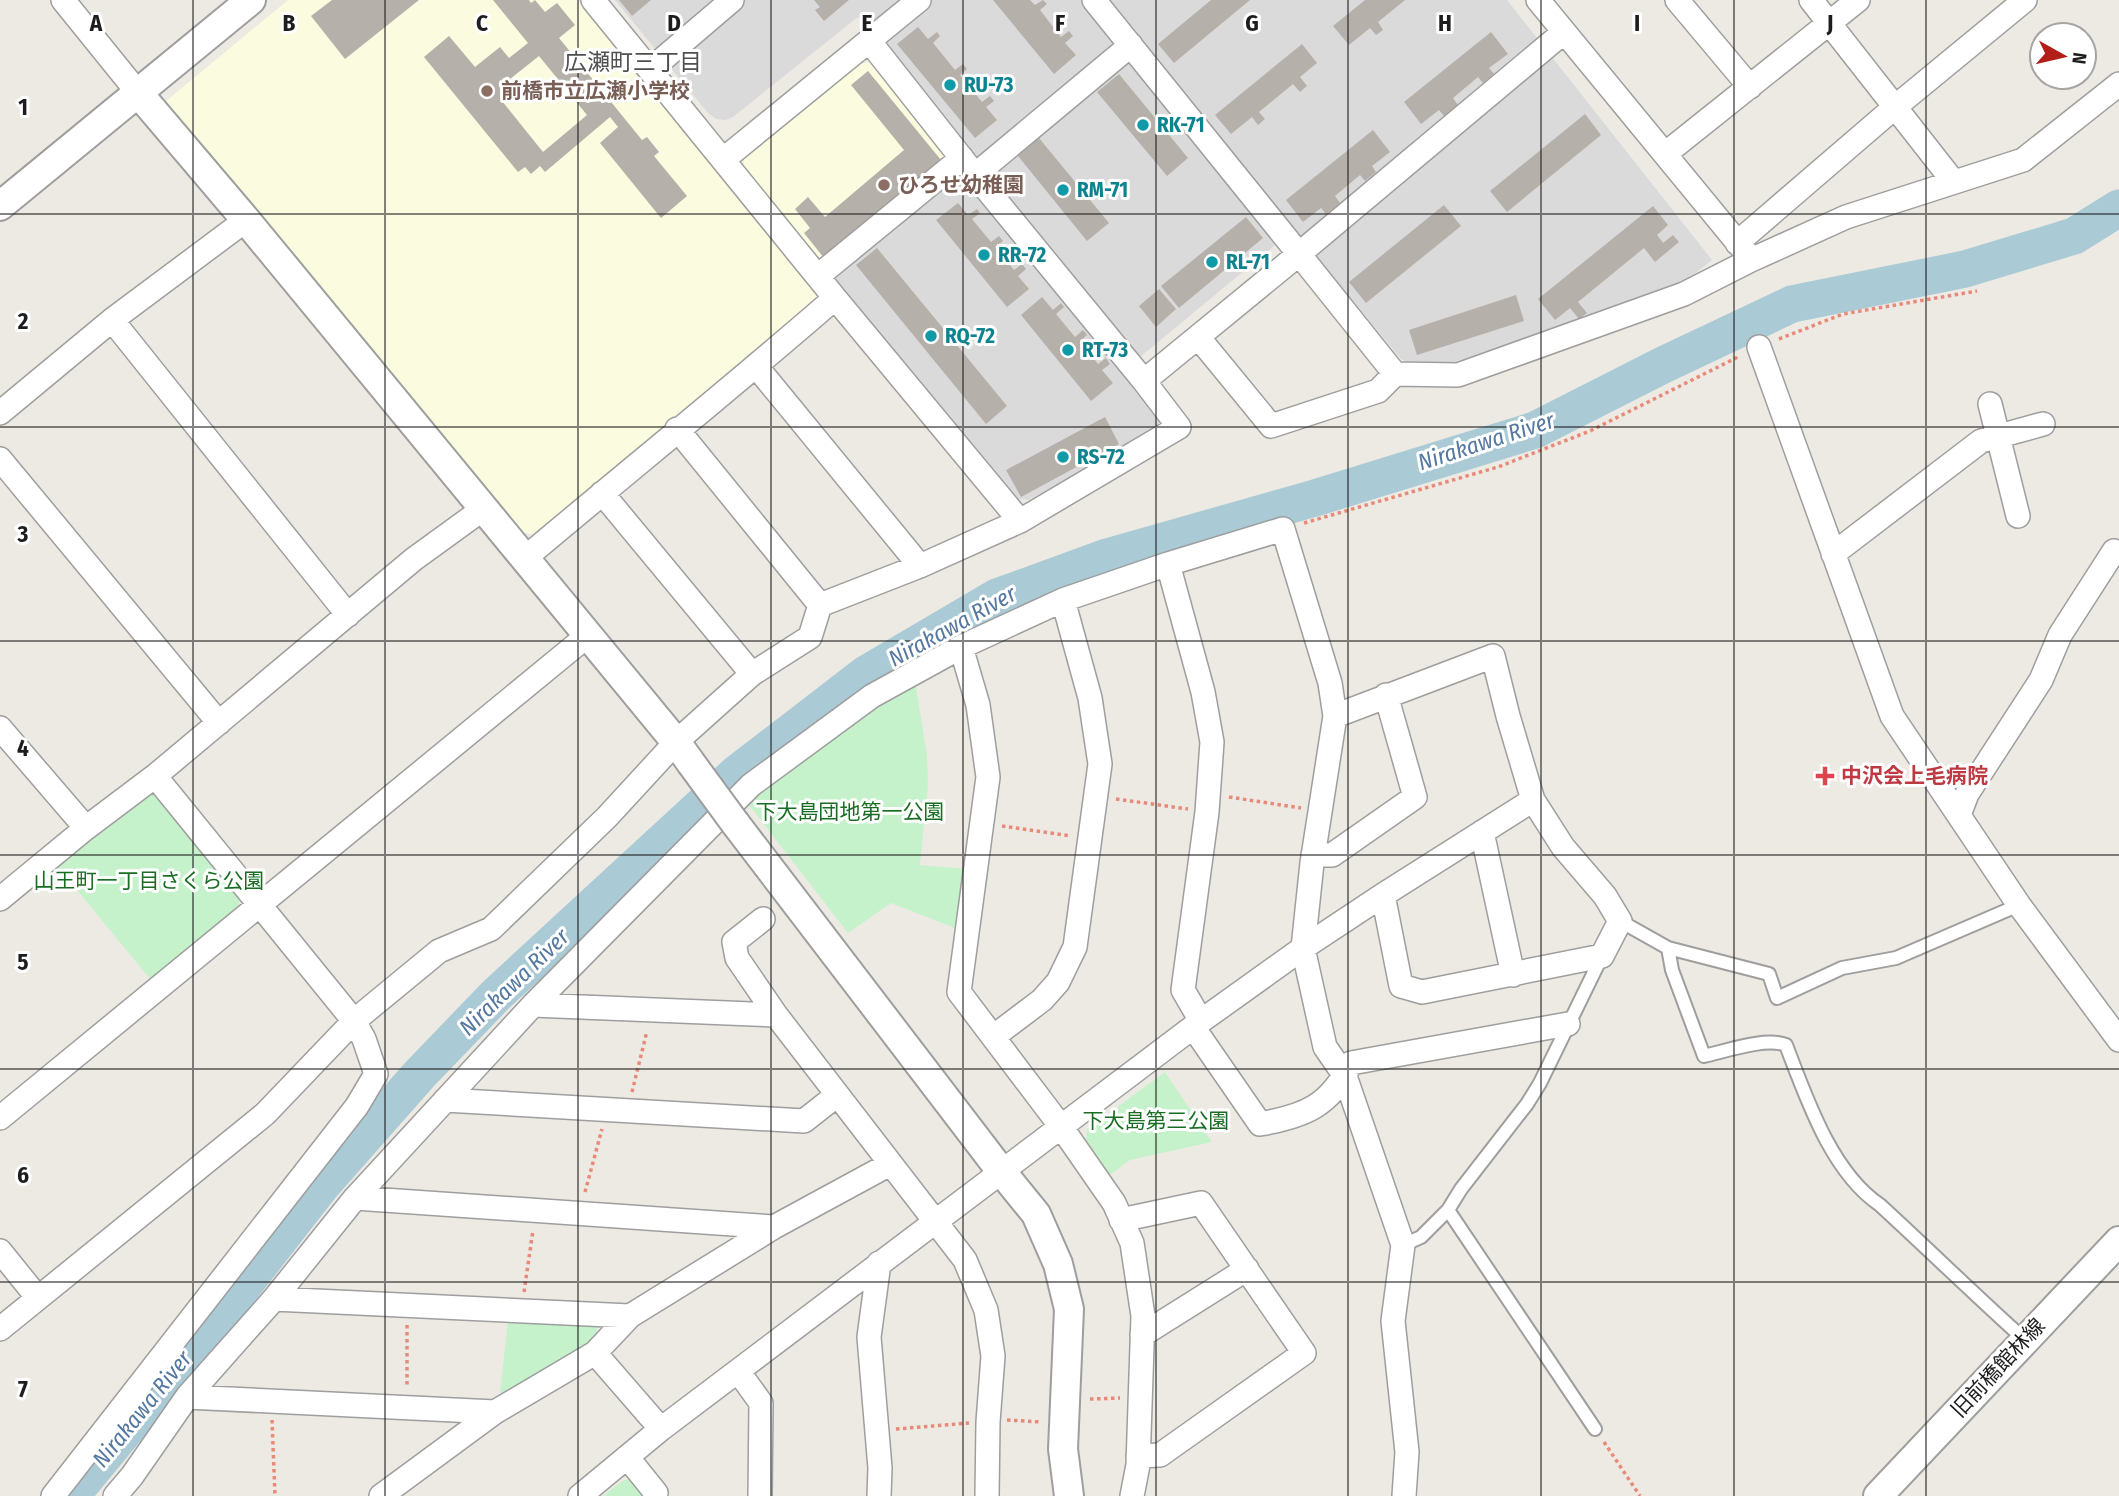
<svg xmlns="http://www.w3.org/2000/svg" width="2119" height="1496" font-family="'Fira Sans Condensed','Noto Sans JP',sans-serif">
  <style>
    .residential { fill: #dbdada }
    .education { fill: #fafbdf }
    .park { fill: #c6f2cb }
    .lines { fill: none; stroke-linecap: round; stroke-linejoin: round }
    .river { stroke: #aacad5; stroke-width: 37 }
    .building { fill: #b6b0aa; fill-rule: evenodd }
    .service-casing { stroke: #9e9e9e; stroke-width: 16 }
    .minor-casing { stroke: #9e9e9e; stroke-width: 26 }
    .tertiary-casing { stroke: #9e9e9e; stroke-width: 32 }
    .path { stroke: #e88a7a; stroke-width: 3.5; stroke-dasharray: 3.5 3.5; stroke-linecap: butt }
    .service { stroke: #fff; stroke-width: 12 }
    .minor { stroke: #fff; stroke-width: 23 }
    .tertiary { stroke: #fff; stroke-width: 28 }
    .tertiary-bridge-casing { stroke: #9e9e9e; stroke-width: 32; stroke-linecap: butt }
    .tertiary-bridge { stroke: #fff; stroke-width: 28 }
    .grid { fill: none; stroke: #1d1d1d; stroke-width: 2; stroke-opacity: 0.55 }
    .culture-dot { fill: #0f9aa8; stroke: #fff; stroke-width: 2.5 }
    .education-dot { fill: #8d6e63; stroke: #fff; stroke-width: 2.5 }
    .health-dot { fill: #e0444e; stroke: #fff; stroke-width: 2.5 }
    .labels { text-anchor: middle; stroke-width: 6; stroke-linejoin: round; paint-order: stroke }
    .culture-label { font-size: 21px; font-weight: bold; fill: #0d838f; stroke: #fff; text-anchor: start }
    .education-label { font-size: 21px; font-weight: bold; fill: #785e54; stroke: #fff; text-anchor: start }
    .health-label { font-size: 21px; font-weight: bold; fill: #be3a42; stroke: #fff; text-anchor: start }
    .park-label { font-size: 21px; fill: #196e23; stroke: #fff }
    .street-label { font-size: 21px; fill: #1d1d1d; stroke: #fff }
    .neighbourhood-label { font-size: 23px; fill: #505050; stroke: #fff }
    .water-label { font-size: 23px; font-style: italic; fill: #5578a1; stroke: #fff }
    .grid-label { font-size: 23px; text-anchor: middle; font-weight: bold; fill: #1d1d1d; stroke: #fff; stroke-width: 6; stroke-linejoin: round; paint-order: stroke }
  </style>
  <rect width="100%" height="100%" fill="#edeae4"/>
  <path class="residential" d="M 615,0 L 1507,0 L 1712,260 L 1683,283 L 1553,331 L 1432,369 L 1413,365 L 1401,359 L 1296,231 L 1279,242 L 1123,371 L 1163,428 L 1028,500 L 1015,498 L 833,276 L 971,156 L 858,17 L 733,117 L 725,120 L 716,119 L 708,113 Z"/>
  <path class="education" d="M 288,0 L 577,0 L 818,291 L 816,302 L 533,534 L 517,532 L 165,102 Z
    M 870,62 L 951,159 L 821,267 L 743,171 L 744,158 L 858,64 Z"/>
  <path class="park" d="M 915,681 L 927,755 L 928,785 L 920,865 L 968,869 L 960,930 L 891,903 L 848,933 L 745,800 L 864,708 Z
    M 146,793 L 157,793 L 240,897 L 237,912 L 151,980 L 57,866 Z
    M 1165,1072 L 1212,1142 L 1130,1160 L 1110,1175 L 1086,1139 L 1087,1129 Z
    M 508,1320 L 595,1321 L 598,1337 L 564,1362 L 500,1394 Z
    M 624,1480 L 633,1480 L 642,1496 L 603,1496 Z"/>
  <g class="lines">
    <path class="river" d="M 71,1496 L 223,1312 L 322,1185 L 419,1075 L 496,995 L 736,774 L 866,674 L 997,597 L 1107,557 L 1315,498 L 1535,430 L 1663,365 L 1792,304 L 1965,269 L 2074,236 L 2119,208"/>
  </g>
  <path class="building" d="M 332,0 L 419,0 L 345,59 L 311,16 Z
    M 493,0 L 529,0 L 531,3 L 535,0 L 545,12 L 557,3 L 575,25 L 559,38 L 642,140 L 647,137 L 659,152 L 654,156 L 687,196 L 661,218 L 600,143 L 618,127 L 610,117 L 545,172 L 540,166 L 531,174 L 525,167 L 518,172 L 424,57 L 449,36 L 475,67 L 500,47 L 509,58 L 528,43 ZM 539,56 L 587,115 L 543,152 L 502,101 L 517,88 L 510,79 Z
    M 619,0 L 651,0 L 632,16 Z
    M 814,0 L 849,0 L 824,21 L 815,10 L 820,7 Z
    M 993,0 L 1030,0 L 1035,5 L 1043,0 L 1047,4 L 1040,10 L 1061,37 L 1069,31 L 1073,36 L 1065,43 L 1076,55 L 1054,74 Z
    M 1211,0 L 1250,0 L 1174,63 L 1158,44 Z
    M 1365,0 L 1405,0 L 1378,22 L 1383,30 L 1376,35 L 1370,28 L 1349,45 L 1333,26 Z
    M 918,27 L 928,39 L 937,32 L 940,36 L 933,43 L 955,70 L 963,64 L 967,69 L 960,75 L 982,102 L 990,96 L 994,101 L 986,107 L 997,120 L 975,138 L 897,44 Z
    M 1491,32 L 1508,54 L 1489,68 L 1494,74 L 1483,83 L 1478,77 L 1453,98 L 1458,105 L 1444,116 L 1439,110 L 1421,124 L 1404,102 Z
    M 1302,44 L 1317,63 L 1300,77 L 1307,86 L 1300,92 L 1293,84 L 1259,112 L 1265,119 L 1258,125 L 1252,117 L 1231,134 L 1215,115 Z
    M 868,71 L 941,160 L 824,258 L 804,233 L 810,228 L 795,209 L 808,197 L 825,217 L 904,150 L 851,85 Z
    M 1119,74 L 1188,158 L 1167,176 L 1097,92 Z
    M 1585,114 L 1601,135 L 1507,212 L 1490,191 Z
    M 1373,130 L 1390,152 L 1372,166 L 1376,172 L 1365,181 L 1360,175 L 1335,196 L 1340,203 L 1326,214 L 1321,208 L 1303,222 L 1286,200 Z
    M 1039,138 L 1109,223 L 1087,241 L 1018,156 Z
    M 958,203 L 968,215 L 977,209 L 980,213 L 972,219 L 991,242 L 999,236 L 1003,241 L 995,247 L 1014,270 L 1022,264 L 1026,269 L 1018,276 L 1029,289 L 1007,307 L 936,220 Z
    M 1444,205 L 1461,226 L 1366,303 L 1349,282 Z
    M 1653,206 L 1668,225 L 1657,235 L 1663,243 L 1673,235 L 1679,242 L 1655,262 L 1644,248 L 1578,302 L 1587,313 L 1579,319 L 1570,308 L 1555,320 L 1538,299 Z
    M 1246,217 L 1263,238 L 1179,308 L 1161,286 Z
    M 877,248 L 1007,406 L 986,424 L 856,265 Z
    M 1159,289 L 1176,309 L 1156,327 L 1139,306 Z
    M 1516,295 L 1524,321 L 1417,355 L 1409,330 Z
    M 1042,297 L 1053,310 L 1061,303 L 1064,307 L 1056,314 L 1075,337 L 1083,330 L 1087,335 L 1080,341 L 1098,364 L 1106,358 L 1110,364 L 1102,370 L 1113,383 L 1091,401 L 1021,315 Z
    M 1105,417 L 1119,444 L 1021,497 L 1006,470 Z"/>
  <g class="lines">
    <defs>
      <path id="service" d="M 1620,921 L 1668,948 L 1769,974 L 1777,998 L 1842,968 L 1896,958 L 2019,905
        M 1668,948 L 1672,970 L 1704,1056 C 1726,1051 1766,1037 1786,1045 C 1806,1097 1831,1172 1880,1205 C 1929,1250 1976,1296 2025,1340
        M 1448,1210 L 1595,1429
        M 1403,1245 L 1421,1237 L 1448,1210 L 1461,1189 L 1527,1104 L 1540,1083 L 1602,956"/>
      <path id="minor" d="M 63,0 L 139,94
        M 1094,0 L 1299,254 L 1564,32
        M 1538,0 L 1747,254
        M 1677,0 L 1750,87
        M 1811,0 L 1953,181
        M 870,42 L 975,175 L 1144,381 L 1299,254 L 1395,374 L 1458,375 L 1684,294 L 1751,260 L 1846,217 L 2023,160 L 2119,84
        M 650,70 L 732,0
        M 1665,154 L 1858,0
        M 724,159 L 919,0
        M 975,175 L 1131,45
        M 1737,243 L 1895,107 L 2025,0
        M 818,276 L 962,158
        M 112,320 L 348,615
        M 1198,337 L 1271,426 L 1378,391 L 1395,374
        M 1759,347 L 1892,716 L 2019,905 L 2119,1040
        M 756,366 L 920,566
        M 1990,404 L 2018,516
        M 0,413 L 112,320 L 246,220
        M 677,429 L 820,605
        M 0,459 L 219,723
        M 602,493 L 752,674
        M 1020,521 L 1179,427 L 1144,381
        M 1833,554 L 1981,441 L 2043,424
        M 524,559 C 627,472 733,387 835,298
        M 1168,564 L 1203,692 L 1212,742 L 1207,812 L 1183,990 L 1201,1021
        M 961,647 L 978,705 L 988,777 L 959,992 L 1062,1128 L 1114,1203 L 1132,1243 L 1143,1316 L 1138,1465 L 1132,1496
        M 1335,716 L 1312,863 L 1303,948 L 1325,1047 L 1345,1076 L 1403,1245 L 1393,1321 L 1407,1452 L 1404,1496
        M 0,728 L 86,828
        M 1959,815 L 1967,794 L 2041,680 L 2060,635 L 2114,551
        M 1482,832 L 1513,975
        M 1313,855 L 1332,855 L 1415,797 L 1386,695
        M 1383,895 L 1401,986 L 1422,992 L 1602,956 L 1620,921 L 1605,896 L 1563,847 L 1533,800
        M 0,899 L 86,828 L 155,776 L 414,559 L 483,509
        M 763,919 L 734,942 L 737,958 L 776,1015
        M 533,1005 L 776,1015 L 965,1260 L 986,1310 L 993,1356 L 988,1422 L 987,1496
        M 1193,1027 L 1260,1124 C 1305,1116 1330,1106 1351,1063 L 1568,1024
        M 993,1037 L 1042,1000 L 1058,982 L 1075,947 L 1100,764 L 1090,698 L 1063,600
        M 445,1100 L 804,1121 L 837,1095
        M 0,1118 L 587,636
        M 355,1198 L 774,1227
        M 1121,1220 L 1201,1203 L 1304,1353 L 1160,1455 L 1138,1456
        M 0,1251 L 38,1298
        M 274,1299 L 630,1316
        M 0,1329 L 265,1114 L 354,1021 L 439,951 L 491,929 L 607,817 L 676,742 L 752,674 L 810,637 L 820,605 L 920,566 L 1020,521 L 835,298 L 593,0
        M 1142,1335 L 1247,1269
        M 595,1353 L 661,1429
        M 738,1371 L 761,1403 L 760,1496
        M 187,1397 L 495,1412
        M 627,1457 L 656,1493 L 655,1496
        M 53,1496 L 357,1106 L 376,1074 L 364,1039 L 354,1021 L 155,776
        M 115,1496 L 132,1476 L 187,1397 L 274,1299 L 355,1198 L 533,1005 L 751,785 L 872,696 L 961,647 L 1063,600 L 1168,564 L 1283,529 L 1330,683 L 1335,716 L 1493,656 L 1508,716 L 1533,800 L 1383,895 L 1303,948 L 1201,1021 L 661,1429 L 580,1496
        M 381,1496 L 495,1412 L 595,1353 L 630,1316 L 774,1227 L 890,1164
        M 879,1496 L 880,1468 L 869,1337 L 879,1263"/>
      <path id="tertiary" d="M 139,94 L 246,220 L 676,742 L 691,763
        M 0,206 L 251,0
        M 735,823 L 1001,1171 L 1036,1214 L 1058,1264 L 1069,1309 L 1063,1449 L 1069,1496
        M 1878,1496 L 2119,1241"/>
    </defs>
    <use href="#service" class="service-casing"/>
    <use href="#minor" class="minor-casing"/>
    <use href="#tertiary" class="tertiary-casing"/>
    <path class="path" d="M 1779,339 L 1843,314 L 1977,291
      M 1304,523 L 1498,467 L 1590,431 L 1740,356
      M 1229,797 L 1301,808
      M 1116,799 L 1188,809
      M 1002,826 L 1071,836
      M 632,1092 L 647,1031
      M 585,1192 L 602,1129
      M 524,1292 L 533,1230
      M 407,1325 L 407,1387
      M 1090,1399 L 1120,1398
      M 272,1420 L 275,1496
      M 1007,1420 L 1041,1422
      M 896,1429 L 969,1423
      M 1604,1442 L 1640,1496"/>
    <use href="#service" class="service"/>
    <use href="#minor" class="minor"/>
    <use href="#tertiary" class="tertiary"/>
    <defs>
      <path id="tertiary-bridge" d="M 691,763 L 735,823"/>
    </defs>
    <use href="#tertiary-bridge" class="tertiary-bridge-casing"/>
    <use href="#tertiary-bridge" class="tertiary-bridge"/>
  </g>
  <path class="grid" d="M 193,0 L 193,1496M 385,0 L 385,1496M 578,0 L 578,1496M 771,0 L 771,1496M 963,0 L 963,1496M 1156,0 L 1156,1496M 1348,0 L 1348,1496M 1541,0 L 1541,1496M 1734,0 L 1734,1496M 1926,0 L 1926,1496M 0,214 L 2119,214M 0,427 L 2119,427M 0,641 L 2119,641M 0,855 L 2119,855M 0,1069 L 2119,1069M 0,1282 L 2119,1282"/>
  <g class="culture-dot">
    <circle cx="950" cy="85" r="7"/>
    <circle cx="1143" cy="125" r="7"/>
    <circle cx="1063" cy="190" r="7"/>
    <circle cx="984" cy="255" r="7"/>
    <circle cx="1212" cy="262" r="7"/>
    <circle cx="931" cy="336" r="7"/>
    <circle cx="1068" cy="350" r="7"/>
    <circle cx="1063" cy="457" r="7"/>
  </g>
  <g class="education-dot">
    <circle cx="487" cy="91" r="7"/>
    <circle cx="884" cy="185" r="7"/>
  </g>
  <path class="health-dot" d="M1821.5 765.5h7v7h7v7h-7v7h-7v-7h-7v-7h7z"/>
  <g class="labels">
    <g class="culture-label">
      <text x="964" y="92">RU-73</text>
      <text x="1157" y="132">RK-71</text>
      <text x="1077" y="197">RM-71</text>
      <text x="998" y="262">RR-72</text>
      <text x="1226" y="269">RL-71</text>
      <text x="945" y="343">RQ-72</text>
      <text x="1082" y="357">RT-73</text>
      <text x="1077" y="464">RS-72</text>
    </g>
    <g class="education-label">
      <text x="501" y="98">前橋市立広瀬小学校</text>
      <text x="898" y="192">ひろせ幼稚園</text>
    </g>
    <g class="health-label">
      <text x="1841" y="783">中沢会上毛病院</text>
    </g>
    <g class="park-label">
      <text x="850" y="819">下大島団地第一公園</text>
      <text x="149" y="888">山王町一丁目さくら公園</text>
      <text x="1156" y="1128">下大島第三公園</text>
    </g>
    <g class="street-label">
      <text transform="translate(1998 1368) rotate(-47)" y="7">旧前橋館林線</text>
    </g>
    <g class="neighbourhood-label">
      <text x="633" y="70">広瀬町三丁目</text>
    </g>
    <g class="water-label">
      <text transform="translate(1486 441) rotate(-18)" y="8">Nirakawa River</text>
      <text transform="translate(952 626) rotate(-29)" y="8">Nirakawa River</text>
      <text transform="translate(514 982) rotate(-44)" y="8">Nirakawa River</text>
      <text transform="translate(142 1409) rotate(-51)" y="8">Nirakawa River</text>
    </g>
  </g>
  <g class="grid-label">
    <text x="96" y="31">A</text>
    <text x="289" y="31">B</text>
    <text x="482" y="31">C</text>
    <text x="674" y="31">D</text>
    <text x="867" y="31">E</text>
    <text x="1060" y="31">F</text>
    <text x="1252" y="31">G</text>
    <text x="1445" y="31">H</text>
    <text x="1637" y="31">I</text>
    <text x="1830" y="31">J</text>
    <text x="23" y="115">1</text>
    <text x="23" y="329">2</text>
    <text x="23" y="542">3</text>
    <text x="23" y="756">4</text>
    <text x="23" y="970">5</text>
    <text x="23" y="1183">6</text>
    <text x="23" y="1397">7</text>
  </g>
  <g transform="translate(2063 56) rotate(98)"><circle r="33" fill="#ffffff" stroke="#a5a5a5" stroke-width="2"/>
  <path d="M0-5L12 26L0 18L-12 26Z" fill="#b21e18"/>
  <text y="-10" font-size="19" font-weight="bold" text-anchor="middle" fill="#1d1d1d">N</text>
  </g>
</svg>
